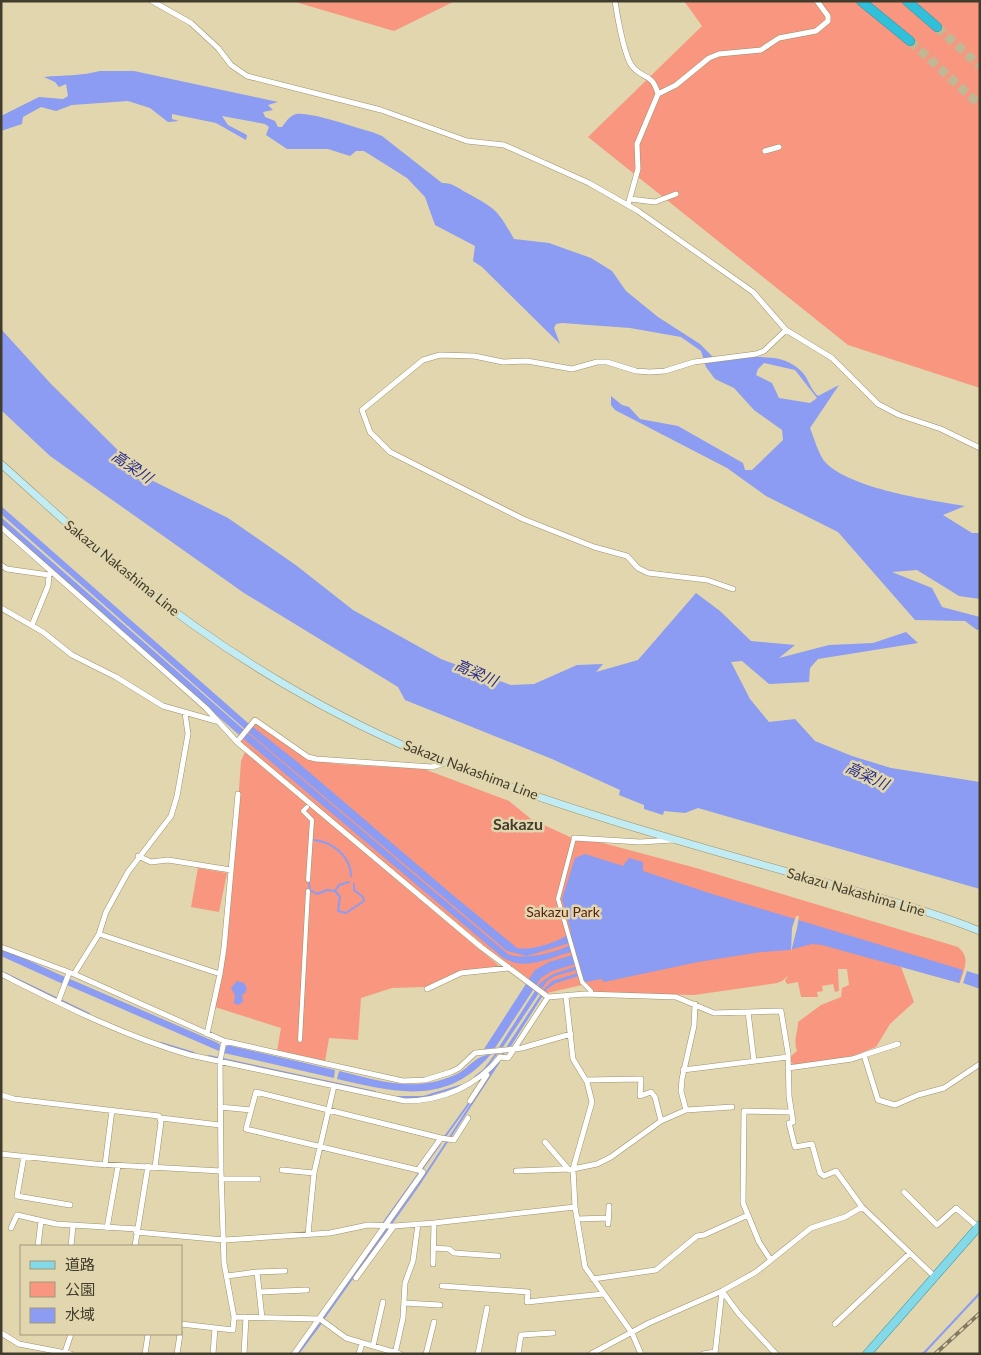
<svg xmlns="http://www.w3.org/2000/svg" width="981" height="1355" font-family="Lato,'Noto Sans JP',sans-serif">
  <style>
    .green { fill: #f8967f }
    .water { fill: #8b9cf2; fill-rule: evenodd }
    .pier { fill: #e1d6ae }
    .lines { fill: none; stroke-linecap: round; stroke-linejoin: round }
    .stream { stroke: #8b9cf2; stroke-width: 2 }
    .motorway-tunnel { stroke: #c1b794; stroke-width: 9; stroke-dasharray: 9 4.5; stroke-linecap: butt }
    .pedestrian-casing { stroke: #9c916c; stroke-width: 5 }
    .minor-casing { stroke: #9c916c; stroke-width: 6 }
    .secondary-casing { stroke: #9c916c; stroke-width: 8 }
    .primary-casing { stroke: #37919d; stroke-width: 9 }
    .motorway-casing { stroke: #37919d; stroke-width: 10 }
    .pedestrian { stroke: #fff; stroke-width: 4 }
    .minor { stroke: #fff; stroke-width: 5 }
    .secondary { stroke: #c2ecf4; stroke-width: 7 }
    .primary { stroke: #84d9e9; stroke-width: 8 }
    .motorway { stroke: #32bfda; stroke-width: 9 }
    .rail-casing { stroke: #837b61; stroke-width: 4 }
    .rail { stroke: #e1d6ae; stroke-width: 2; stroke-dasharray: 5.5; stroke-linecap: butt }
    .labels { text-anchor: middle; stroke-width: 5; stroke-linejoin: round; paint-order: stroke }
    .street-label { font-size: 14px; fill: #413c2c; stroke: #e1d6ae }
    .park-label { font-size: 14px; fill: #5a1c0f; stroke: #e1d6ae }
    .water-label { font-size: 15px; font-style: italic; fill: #27298b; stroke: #e1d6ae }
    .quarter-label { font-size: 16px; font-weight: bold; fill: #413c2c; stroke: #e1d6ae }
  </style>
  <rect width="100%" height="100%" fill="#e1d6ae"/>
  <path class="green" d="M 292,1 L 455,1 L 394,31 Z
    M 684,1 L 980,1 L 980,388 L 848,345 L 588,137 L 702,26 Z
    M 255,723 L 311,760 L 337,764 L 424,769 L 509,801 L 531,819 L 572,838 L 603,843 L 696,868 L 958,947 C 971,958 964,968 960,983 L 873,959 L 901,967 L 914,1002 L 890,1024 L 876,1047 L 850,1057 L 794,1066 L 790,1060 L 791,1056 L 797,1051 C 793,1040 798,1033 798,1022 L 821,1005 L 841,997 L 842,988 L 849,985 L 847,969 L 838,969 L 839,991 L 835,992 L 833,984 L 822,986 L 823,991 L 817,992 L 818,997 L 801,997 L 798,982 L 787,984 L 785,980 L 789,975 L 782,981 L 777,983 L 694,995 L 589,992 L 582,985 L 547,993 L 486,947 L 241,744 L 241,740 Z
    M 245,752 L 498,965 L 497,967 L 460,971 L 425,987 L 392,988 L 361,998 L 358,1040 L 329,1038 L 325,1062 L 277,1051 L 281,1028 L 215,1007 L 234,862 L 241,761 Z
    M 198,868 L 227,873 L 219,912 L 191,907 Z"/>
  <path class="water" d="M 100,71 L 134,71 L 278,102 L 268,105 L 273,110 L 263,112 L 265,117 L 275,121 L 278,127 L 282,127 C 286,122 289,116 296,114 C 309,111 357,128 372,132 L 382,136 L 442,183 C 453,183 458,188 467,193 C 496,209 497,209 514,239 L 549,243 L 591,258 L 612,271 L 626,291 L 658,317 L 700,344 L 716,360 C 743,360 782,348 803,373 C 809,380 810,389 818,396 L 839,385 L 810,428 C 814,438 819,456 826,463 C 852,489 929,500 965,506 L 943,515 L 972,533 L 980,533 L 980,599 L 959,596 L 917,570 L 892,572 L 932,588 L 942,607 L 980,617 L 980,629 L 977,630 L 965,621 L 915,620 L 838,532 L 766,496 L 727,468 L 615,410 L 611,405 L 611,396 L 622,405 L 629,407 L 640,419 L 678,426 L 743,463 L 745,470 L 752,470 L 783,440 L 782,430 L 754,410 L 734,388 L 715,379 L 706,367 L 701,351 L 681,337 L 630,328 L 562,323 L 556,324 L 554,328 L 560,344 L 482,267 L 473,261 L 475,246 L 435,225 L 425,197 L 407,178 L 364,151 L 356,151 L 350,156 L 328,149 L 287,149 L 266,135 L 269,127 L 265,124 L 222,116 L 228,125 L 247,135 L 246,140 L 216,123 L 172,114 L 172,119 L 179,121 L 168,122 L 150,108 L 128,101 L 72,105 L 56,111 L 41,107 L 23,117 L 22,124 L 1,131 L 1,116 L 39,97 L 63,99 L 68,96 L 66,84 L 59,87 L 55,82 L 44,77 C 63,75 82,76 100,71 ZM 764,363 L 795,370 L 817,398 L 810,403 L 779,398 L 772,383 L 756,375 L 758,369 Z
    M 1,329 L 51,384 L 145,477 L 228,518 L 297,566 L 353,610 L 441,659 L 511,685 L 534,684 L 577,665 L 603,664 L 596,672 L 638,660 L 696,593 L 720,611 L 751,641 L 795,645 L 779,658 L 829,645 L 873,643 L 906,632 L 918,643 L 818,659 L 810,668 L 809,682 L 769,684 L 742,661 L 731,662 L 750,699 L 769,722 L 795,719 L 815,741 L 852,756 L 891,768 L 980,782 L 980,889 L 698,808 L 685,813 L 664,811 L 663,815 L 644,809 L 644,805 L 619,795 L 620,790 L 552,759 L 405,700 L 398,687 L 244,593 L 50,456 L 1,410 Z
    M 1,506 L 248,723 L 295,760 L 448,891 L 517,948 C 532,951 560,942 571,932 L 562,899 L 575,858 L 585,854 L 623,866 L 629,858 L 643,862 L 643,871 L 709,893 L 963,970 L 959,983 L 822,945 L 812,944 L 789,950 L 761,952 L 698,962 L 604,982 L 602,979 L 585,982 L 582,975 L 556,983 L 547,989 L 511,1046 L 507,1046 L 545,988 L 552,981 L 581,972 L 580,969 L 555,976 L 547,981 L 503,1047 L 499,1047 L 540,983 L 553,974 L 580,965 L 579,963 L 552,971 L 541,978 L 495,1048 L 484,1049 L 535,970 L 549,962 L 576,954 L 576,951 C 550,956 527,973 502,957 L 238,734 L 1,526 L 1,517 L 243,729 L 508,954 C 521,961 564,952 573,942 L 527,956 L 507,951 L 248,732 L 1,514 Z
    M 1,948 L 65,977 L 63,984 L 1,956 Z
    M 967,971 L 980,975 L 980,989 L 963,983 Z
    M 70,979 L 218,1043 L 220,1045 L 219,1051 L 67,985 Z
    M 237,981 L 244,983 L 247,988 L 245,993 L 242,995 L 243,1002 L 238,1005 L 234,1003 L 235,995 L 231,988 Z
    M 227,1045 L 335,1070 L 334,1078 L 224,1053 Z
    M 491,1054 C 446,1107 395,1092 337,1079 L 339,1071 C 381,1081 413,1093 455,1075 C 470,1068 473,1057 491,1054 Z"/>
  <path class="pier" d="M 796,916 L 799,916 L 797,928 L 791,952 L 792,928 Z"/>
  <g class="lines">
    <path class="stream" d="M 314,840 C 332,842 351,856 351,876
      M 309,883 L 310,890 L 317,894 L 327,890 L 335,891 L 339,885 L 349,882
      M 335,891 L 340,897 L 338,911 L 346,913 L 364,901 L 363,897 L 354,890 L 354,884
      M 6,974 L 89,1014
      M 161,1043 L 194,1053
      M 209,1056 L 375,1092
      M 501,1057 L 510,1044
      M 489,1075 L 494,1067
      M 475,1077 L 484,1070 L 497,1053
      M 397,1097 L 423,1097 L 463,1085
      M 444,1138 L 470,1102
      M 384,1222 L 440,1144
      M 391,1224 L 418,1186 L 499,1062
      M 324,1318 L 388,1228
      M 298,1354 L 321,1323
      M 923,1354 L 980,1293"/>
    <path class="motorway-tunnel" d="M 937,27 L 980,66
      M 910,41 L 980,105"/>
    <defs>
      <path id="pedestrian" d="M 307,807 L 303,811 L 312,820 L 308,880
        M 574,838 L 558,899 L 582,982 L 591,991
        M 300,1040 L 308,891"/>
      <path id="minor" d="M 152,1 L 191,23 L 218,48 L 231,65 L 247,76 L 381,110 L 467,141 L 504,145 L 589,183 L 638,211 L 753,292 L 786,330 L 832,358 L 878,404 L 899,415 L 941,429 L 980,448
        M 615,1 C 617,15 624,55 632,66 C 643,80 652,72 658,94
        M 765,151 L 779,147
        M 630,199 L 655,202 L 676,194
        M 628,205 L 638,169 L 637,144 L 658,94 L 676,85 L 709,58 L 719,54 L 761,50 L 779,38 L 816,31 L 828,21 L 828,16 L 817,1
        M 1,527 L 206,708 L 237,742 L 481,947 L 548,997 L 585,994 L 676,997 L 714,1013 L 781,1011 L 788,1053 L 789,1096 L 793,1122 L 789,1123 L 795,1147 L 812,1144 L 820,1173 L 824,1176 L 836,1171 L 862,1207 L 935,1277
        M 1,565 L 7,569 L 49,575
        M 733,589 L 707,580 L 648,573 L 638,568 L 627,556 L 594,547 L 523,519 L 390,452 L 370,432 L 362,410 L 423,360 L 440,355 L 474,356 L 503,362 L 527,361 L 572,369 L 597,362 L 607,362 L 636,371 L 650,372 L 665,371 L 694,362 L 756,354 L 764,351 L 786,330
        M 1,608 L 43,632 L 72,655 L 116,677 L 163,706 L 216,721
        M 32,625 L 48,586 L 49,575 L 52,572
        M 237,742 L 255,720 L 308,757 L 316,759 L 432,767 L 445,763
        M 574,838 L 640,842 L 673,840
        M 138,856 L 151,862 L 168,860 L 231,870
        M 99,934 L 220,974
        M 1,947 L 74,974 L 224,1041 L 403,1081 L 425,1080 L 451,1072 L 459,1068 L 475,1053 L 514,1049 L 548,997
        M 1,974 C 63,1005 123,1036 190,1055 L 405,1101 C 442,1101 477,1086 500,1057 L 508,1058 L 514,1049 L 522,1048 L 571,1034
        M 74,974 L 99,934 L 106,912 L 128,872 L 171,816 L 177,796 L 188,734 L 185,713
        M 427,989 L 461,973 L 509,968
        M 566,997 L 573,1059 L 587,1082 L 592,1102 L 573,1169 L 575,1207 L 585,1267 L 632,1333 L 641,1354
        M 58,1002 L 69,973
        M 748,1012 L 754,1061
        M 207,1034 L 220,974 L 224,948 L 238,794
        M 864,1055 L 898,1044
        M 788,1068 L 852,1059 L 864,1055 L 878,1100 L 895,1105 L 918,1095 L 944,1088 L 980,1064
        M 683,1070 L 788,1057
        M 586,1080 L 641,1079 L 640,1096 L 651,1092 L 655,1097 L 661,1121
        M 256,1092 L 441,1138 L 418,1170 L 246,1129 Z
        M 1,1095 L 14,1099 L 159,1116 L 161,1122 L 155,1167
        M 470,1101 L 487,1075
        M 220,1107 L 251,1110
        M 686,1110 L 681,1091 L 682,1079 L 694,1026 L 695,1004
        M 161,1118 L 220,1125
        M 441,1138 L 454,1140 L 468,1118
        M 545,1142 L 569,1170
        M 1,1154 L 95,1164 L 221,1171
        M 24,1156 L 17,1196 L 70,1205
        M 105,1165 L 112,1110
        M 573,1169 L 597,1164 L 611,1157 L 661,1121 L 686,1110 L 732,1107
        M 282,1170 L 314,1173
        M 516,1171 L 569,1169
        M 221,1179 L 258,1179
        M 904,1192 L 937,1225 L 956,1208 L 978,1227
        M 577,1219 L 609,1218
        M 608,1224 L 609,1206
        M 11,1228 L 17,1215 L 56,1224 L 137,1229
        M 107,1228 L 118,1166
        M 136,1232 L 224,1240 L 330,1233 L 368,1225 L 394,1226 L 434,1223 L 575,1207
        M 308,1234 L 314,1173 L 334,1086
        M 38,1246 L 41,1221
        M 71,1246 L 73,1226
        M 135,1246 L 148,1166
        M 433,1248 L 449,1249 L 454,1253 L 498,1256
        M 770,1259 L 759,1242 L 743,1203 L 744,1111 L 791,1112
        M 433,1264 L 434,1223
        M 257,1272 L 285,1271
        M 227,1276 L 257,1272 L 262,1318
        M 356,1278 L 394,1226
        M 593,1279 L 656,1270 L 697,1236 L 704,1235 L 748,1215
        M 442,1286 L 528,1292 L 527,1302 L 603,1294
        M 722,1291 L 739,1314 L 776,1354
        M 259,1292 L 307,1290
        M 404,1303 L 440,1305
        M 234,1317 L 320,1319 L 346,1338 L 400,1354
        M 181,1324 L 233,1330 L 234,1317 L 224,1263 L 221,1171 L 220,1061 L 224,1041
        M 835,1324 L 910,1253
        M 1,1333 L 19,1344 L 71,1354
        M 373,1346 L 383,1302
        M 65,1352 L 71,1334
        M 145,1354 L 148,1334
        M 177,1354 L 180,1334
        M 213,1354 L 215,1328
        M 244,1354 L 246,1317
        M 294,1354 L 423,1172 L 418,1170
        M 359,1354 L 362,1343
        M 395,1354 L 403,1318 L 405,1283 L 413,1261 L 418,1224
        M 426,1354 L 434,1322
        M 478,1354 L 487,1308
        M 518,1354 L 521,1335 L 553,1333
        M 591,1354 L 649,1323 L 722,1291 L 756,1272 L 811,1228 L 845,1217 L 862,1207
        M 703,1354 L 715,1352
        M 715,1354 L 722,1291"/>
      <path id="secondary" d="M 1,464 C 44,502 85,541 130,577 C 224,653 334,720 448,764 C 561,808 678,841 795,874 C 857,892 920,907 980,931"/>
      <path id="primary" d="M 867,1354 L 980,1225"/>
      <path id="motorway" d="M 861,1 L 910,41
        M 907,1 L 937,27"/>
    </defs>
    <use href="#pedestrian" class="pedestrian-casing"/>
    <use href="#minor" class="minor-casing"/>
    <use href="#secondary" class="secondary-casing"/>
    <use href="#primary" class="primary-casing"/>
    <use href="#motorway" class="motorway-casing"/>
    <use href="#pedestrian" class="pedestrian"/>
    <use href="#minor" class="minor"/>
    <use href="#secondary" class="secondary"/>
    <use href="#primary" class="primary"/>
    <use href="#motorway" class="motorway"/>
    <defs>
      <path id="rail" d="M 935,1354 L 980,1313"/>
    </defs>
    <use href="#rail" class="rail-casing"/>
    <use href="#rail" class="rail"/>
  </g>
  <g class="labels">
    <g class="street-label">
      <text transform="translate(122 568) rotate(39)" y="5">Sakazu Nakashima Line</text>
      <text transform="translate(471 770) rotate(21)" y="5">Sakazu Nakashima Line</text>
      <text transform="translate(856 892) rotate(16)" y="5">Sakazu Nakashima Line</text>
    </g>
    <g class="park-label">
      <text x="563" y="917">Sakazu Park</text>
    </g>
    <g class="water-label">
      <text transform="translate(132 467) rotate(34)" y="5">高梁川</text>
      <text transform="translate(476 673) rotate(24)" y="5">高梁川</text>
      <text transform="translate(867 776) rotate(25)" y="5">高梁川</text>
    </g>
    <g class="quarter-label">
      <text x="518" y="830">Sakazu</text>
    </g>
  </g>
  <rect width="981" height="1355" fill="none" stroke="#413c2c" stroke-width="5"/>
  <rect x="20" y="1245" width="162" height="90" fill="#e1d6ae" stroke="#a1987a"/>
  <rect x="30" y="1261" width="25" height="8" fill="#84d9e9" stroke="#a1987a"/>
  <text x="65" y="1270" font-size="15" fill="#413c2c">道路</text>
  <rect x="30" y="1282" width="25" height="15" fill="#f8967f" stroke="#a1987a"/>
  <text x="65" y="1295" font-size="15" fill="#413c2c">公園</text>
  <rect x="30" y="1308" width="25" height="15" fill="#8b9cf2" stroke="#a1987a"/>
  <text x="65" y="1320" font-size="15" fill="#413c2c">水域</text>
</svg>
